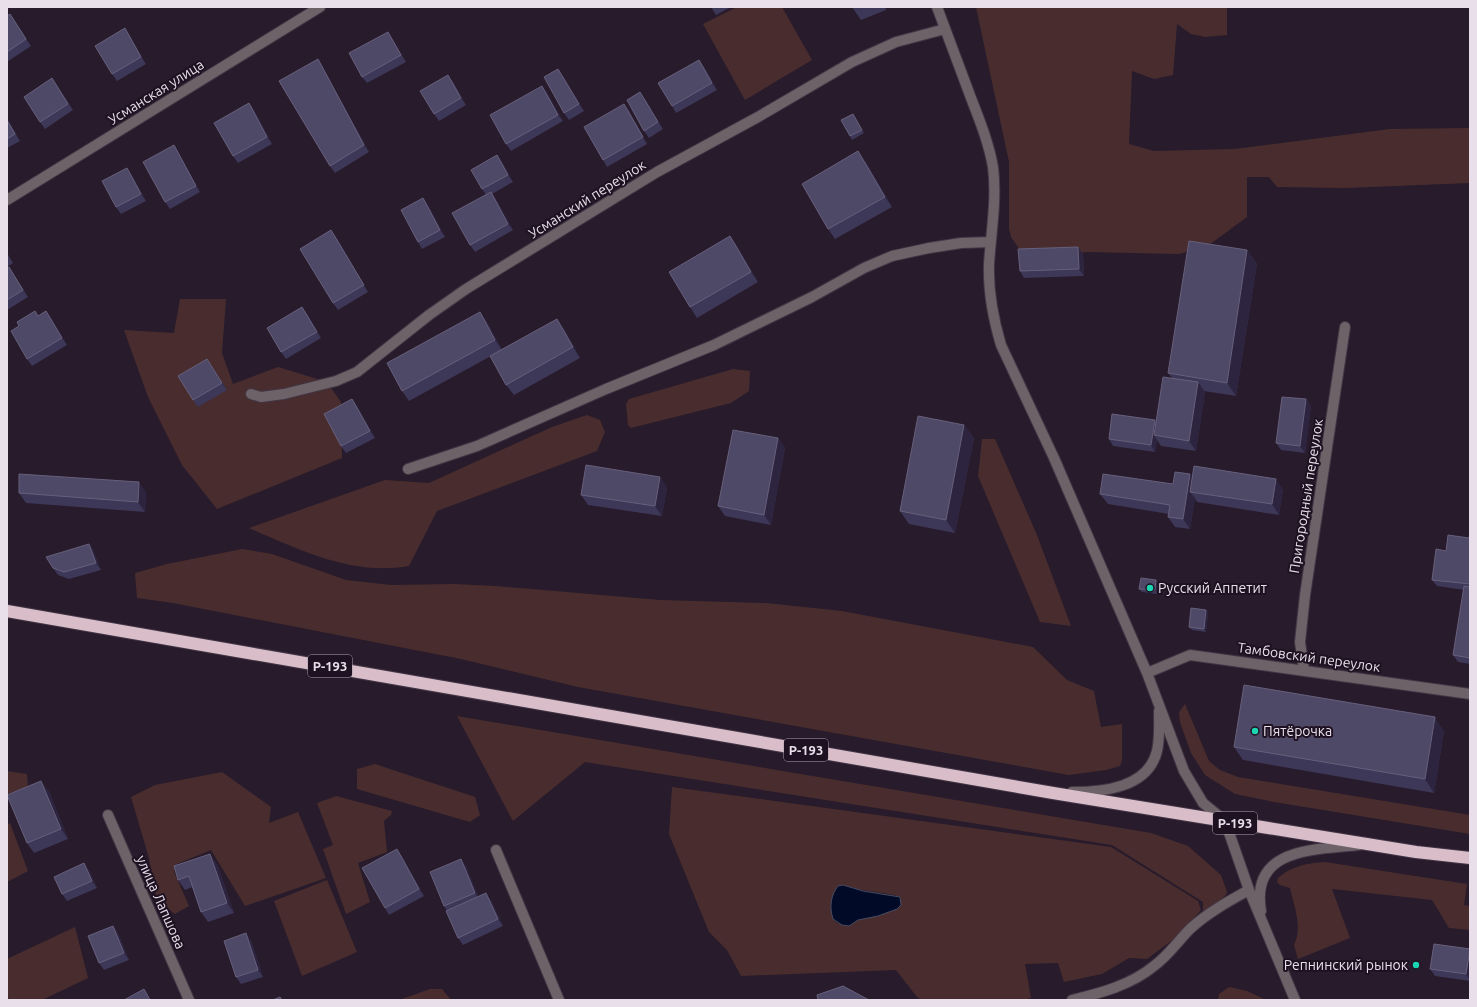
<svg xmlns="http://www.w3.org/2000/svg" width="1477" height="1007" font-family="Ubuntu,sans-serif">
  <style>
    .green { fill: #492d2e; fill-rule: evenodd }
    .water { fill: #010b27; stroke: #464b62 }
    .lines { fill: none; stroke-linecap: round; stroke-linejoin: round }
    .street-casing { stroke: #433646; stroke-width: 12 }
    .highway-casing { stroke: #433646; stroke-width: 14 }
    .street { stroke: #6d6267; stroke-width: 10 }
    .highway { stroke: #d9beca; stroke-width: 12 }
    .wall { fill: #3d3758 }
    .shaded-wall { fill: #2d243f }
    .building { fill: #4f4968; stroke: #67607c }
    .poi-dot { fill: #1cd5b1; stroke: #1e1222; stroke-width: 1.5 }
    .labels { text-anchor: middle; stroke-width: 4; stroke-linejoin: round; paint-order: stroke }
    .shield { fill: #1e1222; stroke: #aba2ae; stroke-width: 1 }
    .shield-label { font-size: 13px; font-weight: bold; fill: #e8dfea }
    .street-label { font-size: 14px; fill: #e8dfea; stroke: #1e1222 }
    .poi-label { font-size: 14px; fill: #e8dfea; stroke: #1e1222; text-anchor: start }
  </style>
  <rect width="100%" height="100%" fill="#281b2b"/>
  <path class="green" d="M 737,7 L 782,7 L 812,60 L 745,100 L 703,24 Z
    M 976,7 L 1227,7 L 1227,35 L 1205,37 L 1191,34 L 1177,24 L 1173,75 L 1154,79 L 1132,71 L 1129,144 L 1154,151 L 1234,149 L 1390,129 L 1470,128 L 1470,183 L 1345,188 L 1277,187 L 1269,177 L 1247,177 L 1247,217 L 1209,245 L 1179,254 L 1087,252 L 1024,256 L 1011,237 L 1009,228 L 1009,162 Z
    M 180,299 L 226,299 L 222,353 L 233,384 L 278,367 L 327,382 L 341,402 L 342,458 L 217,509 L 182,465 L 148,397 L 124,330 L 174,333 Z
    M 733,369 L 750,371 L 749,391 L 731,403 L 631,428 L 628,425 L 626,404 L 629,399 Z
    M 587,415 L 600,420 L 605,432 L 597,451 L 437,511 L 409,566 C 353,576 300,550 249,528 L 385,480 L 429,483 L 552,427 Z
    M 982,439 L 995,439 L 1037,535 L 1071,626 L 1040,622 L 978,476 Z
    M 242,549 L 272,554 L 346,580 L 391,585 L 454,584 L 496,586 L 660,600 L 766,603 L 842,611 L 1033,647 L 1067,680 L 1094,691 L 1101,727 L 1122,724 L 1122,760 L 1120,766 L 1106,770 L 1069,775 L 578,687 L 461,659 L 173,603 L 137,598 L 135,573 L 167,564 Z
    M 1185,704 L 1209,761 L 1220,770 L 1238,777 L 1470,815 L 1470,834 L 1274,802 L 1235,794 L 1205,775 L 1191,753 L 1180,722 L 1179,712 Z
    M 457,716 L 1151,833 L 1188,846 L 1221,875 L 1227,892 L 1225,896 L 1203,914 L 1203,902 L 1112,845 L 585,762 L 513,821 Z
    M 375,764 L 475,797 L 480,815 L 470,822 L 357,789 L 357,769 Z
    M 7,771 L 27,774 L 28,787 L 7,794 Z
    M 222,772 L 271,807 L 269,823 L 298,812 L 326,878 L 245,906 L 211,850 L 177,864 L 174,872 L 189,906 L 175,914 L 157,900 L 149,858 L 131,797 L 155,785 Z
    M 672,787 L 1111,847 L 1198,901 L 1201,910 L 1175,938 L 1147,959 L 1129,958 L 1102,974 L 1064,982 L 1058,963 L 1025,964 L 1031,998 L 1022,1000 L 922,1000 L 917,997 L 896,970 L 741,976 L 727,950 L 709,932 L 669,834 ZM 838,886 L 895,895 L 900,897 L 901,905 L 897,909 L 842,925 L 835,922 C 829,909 830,897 838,886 Z
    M 336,796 L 392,811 L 391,815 L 384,821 L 387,852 L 358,863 L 370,902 L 346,914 L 323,849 L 333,845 L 317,803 Z
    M 10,823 L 28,871 L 7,882 L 7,825 Z
    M 1325,862 L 1467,884 L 1464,905 L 1470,906 L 1470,930 L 1449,928 L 1432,900 L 1332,889 L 1350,938 L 1298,959 L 1294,945 C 1303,926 1294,907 1290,888 L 1280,885 L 1277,882 L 1278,878 C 1291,866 1308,863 1325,862 Z
    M 327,880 L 357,952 L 302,976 L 274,901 Z
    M 75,927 L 88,978 L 42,1000 L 9,1000 L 7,994 L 7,959 Z
    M 1229,987 L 1247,991 L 1266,1000 L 1218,1000 L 1219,994 Z
    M 430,989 L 442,989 L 451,1000 L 399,1000 Z"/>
  <path class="water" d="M 843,885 L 863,891 L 900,897 L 901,905 L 897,909 L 878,916 L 858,920 L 849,926 L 842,925 L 833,919 C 829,906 831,895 838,886 Z"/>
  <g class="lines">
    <defs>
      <path id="street" d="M 937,7 C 948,37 960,68 971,98 C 980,121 989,144 993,167 C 997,200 991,232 989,264 C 988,292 993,318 1001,345 L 1054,458 L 1147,673 L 1184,771 L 1203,803 L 1225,821 L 1249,890 L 1295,1000
        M 7,200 L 320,7
        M 251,394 L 261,397 L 284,394 L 336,381 L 357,372 L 429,315 L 466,289 L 657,172 L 758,117 L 852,62 L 896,42 L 945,29
        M 408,469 L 477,446 L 606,389 L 714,345 L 812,297 L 864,268 L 892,256 L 929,248 L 961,243 L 991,242
        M 1304,670 L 1300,642 L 1305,595 L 1345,327
        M 1147,673 L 1190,655 L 1470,694
        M 1072,792 C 1103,792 1148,788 1157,751 C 1160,738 1159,724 1159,711
        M 108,815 L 189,1000
        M 496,850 L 559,1000
        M 1261,911 C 1250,847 1315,850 1359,845
        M 1072,1000 C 1101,993 1131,985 1154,966 C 1169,955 1178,941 1190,929 C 1207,913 1229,901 1249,890"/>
      <path id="highway" d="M 7,611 L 1053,793 L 1416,852 L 1470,858"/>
    </defs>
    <use href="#street" class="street-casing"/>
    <use href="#highway" class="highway-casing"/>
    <use href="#street" class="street"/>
    <use href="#highway" class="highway"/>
  </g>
  <path class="wall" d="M 711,7 L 731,7 L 716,15 Z
    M 852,7 L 885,7 L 886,10 L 861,20 Z
    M 10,14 L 31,46 L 7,62 L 7,16 Z
    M 388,32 L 392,39 L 406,62 L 367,83 L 362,77 Z
    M 129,35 L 146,64 L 117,81 L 112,74 Z
    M 699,60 L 704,67 L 717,90 L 676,113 L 672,106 Z
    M 322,66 L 369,152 L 335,173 L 330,166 Z
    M 563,76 L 584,111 L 569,120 L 564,113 Z
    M 52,78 L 73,110 L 45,129 L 40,122 Z
    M 453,82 L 466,105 L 439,121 L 434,114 Z
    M 547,93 L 563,121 L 511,151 L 506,144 Z
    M 645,99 L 663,129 L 649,138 L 644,131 Z
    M 249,103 L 254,110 L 272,144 L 238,163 L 233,156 Z
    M 624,104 L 629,111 L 647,144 L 607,167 L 603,160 Z
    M 855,117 L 864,133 L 852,140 L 850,136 Z
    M 7,118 L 20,141 L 7,148 Z
    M 174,145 L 178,152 L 200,192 L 170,209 L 165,202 Z
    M 497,155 L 502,162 L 513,182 L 492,194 L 496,199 L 513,230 L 475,252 L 470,245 L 486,195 L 482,189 Z
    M 866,162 L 892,207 L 835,239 L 828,229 Z
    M 132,175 L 146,201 L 121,214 L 116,207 Z
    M 423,198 L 428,205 L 445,237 L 422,249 L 418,242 Z
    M 730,236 L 737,246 L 758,282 L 697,318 L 690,307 Z
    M 336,237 L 368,292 L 338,310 L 333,303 Z
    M 1078,247 L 1083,254 L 1084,276 L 1024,278 L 1020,271 Z
    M 1247,250 L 1257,264 L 1236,396 L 1204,391 L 1205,392 L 1196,451 L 1161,446 L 1157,440 L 1155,452 L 1113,446 L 1109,439 L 1155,420 L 1156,423 L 1172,378 L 1168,373 Z
    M 7,253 L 13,263 L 7,267 Z
    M 9,267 L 28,297 L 7,310 L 7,268 Z
    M 302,307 L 307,314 L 321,338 L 286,359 L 281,352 Z
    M 35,311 L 38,316 L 46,311 L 51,318 L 67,345 L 32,366 L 27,359 L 19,326 Z
    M 480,312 L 487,322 L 502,350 L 409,401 L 402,391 Z
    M 564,329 L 580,358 L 514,395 L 506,385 Z
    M 212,366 L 227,390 L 198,407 L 193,400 Z
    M 352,399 L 357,406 L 375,438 L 346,453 L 341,446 Z
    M 1306,399 L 1311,406 L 1305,453 L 1281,450 L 1276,443 Z
    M 964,425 L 974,438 L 955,533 L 909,524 L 900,511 Z
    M 778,438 L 785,448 L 771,525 L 725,516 L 718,506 Z
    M 1192,478 L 1283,489 L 1279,515 L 1197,502 L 1195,498 L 1190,529 L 1175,527 L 1168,517 L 1169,514 L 1108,504 L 1100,494 L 1173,484 Z
    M 667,487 L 662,516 L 588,505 L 581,495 Z
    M 146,492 L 145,512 L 26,503 L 19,493 Z
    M 1470,534 L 1470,664 L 1458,662 L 1453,655 L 1464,590 L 1437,586 L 1432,580 L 1446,551 L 1469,538 Z
    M 89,544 L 93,550 L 101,570 L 69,579 L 58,575 L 53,568 Z
    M 1156,580 L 1158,584 L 1157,594 L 1142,592 L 1139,589 Z
    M 1206,610 L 1208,613 L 1206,632 L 1192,630 L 1189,627 Z
    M 1444,731 L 1434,793 L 1243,760 L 1234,747 Z
    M 49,791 L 68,839 L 34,853 L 27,843 Z
    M 402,856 L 424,896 L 389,915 L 385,908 Z
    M 217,864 L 234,913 L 208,922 L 201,912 L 192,887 L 185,890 L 178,880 Z
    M 466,866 L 478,896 L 491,900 L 503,926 L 463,945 L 458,938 L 447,911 L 444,906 Z
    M 89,870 L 97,888 L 67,901 L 62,894 Z
    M 113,926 L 118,933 L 129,960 L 104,970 L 99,963 Z
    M 251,940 L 263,977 L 241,984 L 236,977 Z
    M 1470,949 L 1470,981 L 1435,976 L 1430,969 Z"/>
  <path class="shaded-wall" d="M 125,28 L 129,35 L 146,64 L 141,57 Z
    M 318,59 L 322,66 L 369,152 L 364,145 Z
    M 699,60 L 704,67 L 717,90 L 712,83 Z
    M 558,69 L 563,76 L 584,111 L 579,104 Z
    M 448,75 L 453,82 L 466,105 L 461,98 Z
    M 542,86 L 547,93 L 563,121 L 558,115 Z
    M 640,92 L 645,99 L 663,129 L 658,122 Z
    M 249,103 L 254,110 L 272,144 L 267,137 Z
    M 624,104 L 629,111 L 647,144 L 643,137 Z
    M 7,118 L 20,141 L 7,120 Z
    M 174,145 L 178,152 L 200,192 L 196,186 Z
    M 858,151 L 866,162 L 892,207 L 885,197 Z
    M 497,155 L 502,162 L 513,182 L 508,175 Z
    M 127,168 L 132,175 L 146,201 L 141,194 Z
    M 491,192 L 496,199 L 513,230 L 508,224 Z
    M 423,198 L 428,205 L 445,237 L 440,230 Z
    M 331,230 L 336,237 L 368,292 L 364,285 Z
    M 730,236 L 737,246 L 758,282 L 751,272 Z
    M 1078,247 L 1083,254 L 1084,276 L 1079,269 Z
    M 1247,250 L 1257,264 L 1236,396 L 1227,383 Z
    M 302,307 L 307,314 L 321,338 L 317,332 Z
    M 46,311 L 51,318 L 67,345 L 62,338 Z
    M 480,312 L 487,322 L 502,350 L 495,340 Z
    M 557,319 L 564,329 L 580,358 L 573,347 Z
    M 207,359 L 212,366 L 227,390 L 222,383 Z
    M 1198,382 L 1205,392 L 1196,451 L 1189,441 Z
    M 352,399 L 357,406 L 375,438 L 370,431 Z
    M 1306,399 L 1311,406 L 1305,453 L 1300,446 Z
    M 1155,420 L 1159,427 L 1154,435 L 1157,440 L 1155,452 L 1151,445 Z
    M 964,425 L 974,438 L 955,533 L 946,520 Z
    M 778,438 L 785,448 L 771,525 L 764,515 Z
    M 1190,474 L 1197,484 L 1190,492 L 1195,498 L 1190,529 L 1183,519 Z
    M 660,477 L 667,487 L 662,516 L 655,506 Z
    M 1276,479 L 1283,489 L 1279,515 L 1272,504 Z
    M 139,482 L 146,492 L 145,512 L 138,502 Z
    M 89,544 L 93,550 L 101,570 L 96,563 Z
    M 1156,580 L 1158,584 L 1157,594 L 1155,590 Z
    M 1206,610 L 1208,613 L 1206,632 L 1204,629 Z
    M 1435,717 L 1444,731 L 1434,793 L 1425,779 Z
    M 41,781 L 49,791 L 68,839 L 61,829 Z
    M 397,849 L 402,856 L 424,896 L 419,889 Z
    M 210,854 L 217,864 L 234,913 L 227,903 Z
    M 461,859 L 466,866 L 480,900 L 475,893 Z
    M 84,863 L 89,870 L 97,888 L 92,881 Z
    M 486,893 L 491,900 L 503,926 L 498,919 Z
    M 113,926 L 118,933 L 129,960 L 124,953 Z
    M 246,933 L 251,940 L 263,977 L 258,970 Z
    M 1470,950 L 1470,980 L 1466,974 Z
    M 144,989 L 149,996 L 151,1000 L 150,1000 Z"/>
  <path class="building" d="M 10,14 L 26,39 L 7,52 L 7,16 Z
    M 125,28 L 141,57 L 112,74 L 95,46 Z
    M 388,32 L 401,55 L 362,77 L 349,53 Z
    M 318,59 L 364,145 L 330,166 L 279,81 Z
    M 699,60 L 712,83 L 672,106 L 658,83 Z
    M 558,69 L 579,104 L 564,113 L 544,77 Z
    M 448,75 L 461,98 L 434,114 L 420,91 Z
    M 52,78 L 68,104 L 40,122 L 24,97 Z
    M 542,86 L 558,115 L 506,144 L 490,115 Z
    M 640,92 L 658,122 L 644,131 L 627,100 Z
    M 249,103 L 267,137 L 233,156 L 214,123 Z
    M 624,104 L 643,137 L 603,160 L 584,127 Z
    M 853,114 L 862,130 L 850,136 L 841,120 Z
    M 7,120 L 15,134 L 7,139 Z
    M 174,145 L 196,186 L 165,202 L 143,162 Z
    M 858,151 L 885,197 L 828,229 L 802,184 Z
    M 497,155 L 508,175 L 482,189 L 471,170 Z
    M 127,168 L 141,194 L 116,207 L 102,181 Z
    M 491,192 L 508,224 L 470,245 L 452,213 Z
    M 423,198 L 440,230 L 418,242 L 401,210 Z
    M 331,230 L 364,285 L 333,303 L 300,249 Z
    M 730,236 L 751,272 L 690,307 L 669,272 Z
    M 1189,241 L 1247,250 L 1227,383 L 1168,373 Z
    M 1078,247 L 1079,269 L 1020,271 L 1018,249 Z
    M 9,267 L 23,290 L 7,300 L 7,268 Z
    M 302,307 L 317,332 L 281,352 L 267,328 Z
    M 35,311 L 38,316 L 46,311 L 62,338 L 27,359 L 11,331 L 19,326 L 17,322 Z
    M 480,312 L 495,340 L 402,391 L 387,363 Z
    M 557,319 L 573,347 L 506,385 L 490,356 Z
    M 207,359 L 222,383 L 193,400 L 178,376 Z
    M 1163,377 L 1198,382 L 1189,441 L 1154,435 Z
    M 1282,397 L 1306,399 L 1300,446 L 1276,443 Z
    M 352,399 L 370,431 L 341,446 L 324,414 Z
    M 1112,414 L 1155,420 L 1151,445 L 1109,439 Z
    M 918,416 L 964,425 L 946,520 L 900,511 Z
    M 733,430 L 778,438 L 764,515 L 718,506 Z
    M 586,465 L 660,477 L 655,506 L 581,495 Z
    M 1194,466 L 1276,479 L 1272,504 L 1190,492 Z
    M 1175,472 L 1190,474 L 1183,519 L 1168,517 L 1170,505 L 1100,494 L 1103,474 L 1173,484 Z
    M 19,474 L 139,482 L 138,502 L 19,493 Z
    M 1470,534 L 1470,584 L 1432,580 L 1436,549 L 1446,551 L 1448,535 L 1469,538 Z
    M 89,544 L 96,563 L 64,572 L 53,568 L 46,557 Z
    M 1141,578 L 1156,580 L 1155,590 L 1139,589 Z
    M 1464,586 L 1470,587 L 1470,658 L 1453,655 Z
    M 1191,608 L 1206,610 L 1204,629 L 1189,627 Z
    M 1244,685 L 1435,717 L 1425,779 L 1234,747 Z
    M 41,781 L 61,829 L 27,843 L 7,795 Z
    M 397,849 L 419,889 L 385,908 L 362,868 Z
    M 210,854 L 227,903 L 201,912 L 189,876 L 178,880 L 174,866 Z
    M 461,859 L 475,893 L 444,906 L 430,872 Z
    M 84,863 L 92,881 L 62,894 L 54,877 Z
    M 486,893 L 498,919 L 458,938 L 446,911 Z
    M 113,926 L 124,953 L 99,963 L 88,936 Z
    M 246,933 L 258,970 L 236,977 L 224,941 Z
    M 1434,944 L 1470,949 L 1466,974 L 1430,969 Z
    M 843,986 L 869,1000 L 818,1000 L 817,995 Z
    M 144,989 L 150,1000 L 124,1000 Z
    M 280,997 L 282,1000 L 273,1000 Z"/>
  <g class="poi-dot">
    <circle cx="1150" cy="588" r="4"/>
    <circle cx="1255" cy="731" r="4"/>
    <circle cx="1416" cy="965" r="4"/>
  </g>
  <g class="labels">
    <g class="shield">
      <rect x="308" y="655" width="44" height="22" rx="3"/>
      <rect x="784" y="739" width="44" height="22" rx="3"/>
      <rect x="1213" y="812" width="44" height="22" rx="3"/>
    </g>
    <g class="shield-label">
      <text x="330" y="671">Р-193</text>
      <text x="806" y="755">Р-193</text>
      <text x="1235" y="828">Р-193</text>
    </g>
    <g class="street-label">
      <text transform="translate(156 92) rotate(-32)" y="5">Усманская улица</text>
      <text transform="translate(587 199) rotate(-32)" y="5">Усманский переулок</text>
      <text transform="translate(1306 496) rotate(-81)" y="5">Пригородный переулок</text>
      <text transform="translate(1309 657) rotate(8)" y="5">Тамбовский переулок</text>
      <text transform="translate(161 902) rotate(66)" y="5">улица Лапшова</text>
    </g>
    <g class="poi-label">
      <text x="1158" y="593">Русский Аппетит</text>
      <text x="1263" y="736">Пятёрочка</text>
      <text x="1408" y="970" text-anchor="end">Репнинский рынок</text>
    </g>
  </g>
  <rect width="1477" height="1007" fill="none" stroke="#e8dfea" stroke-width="16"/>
</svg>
